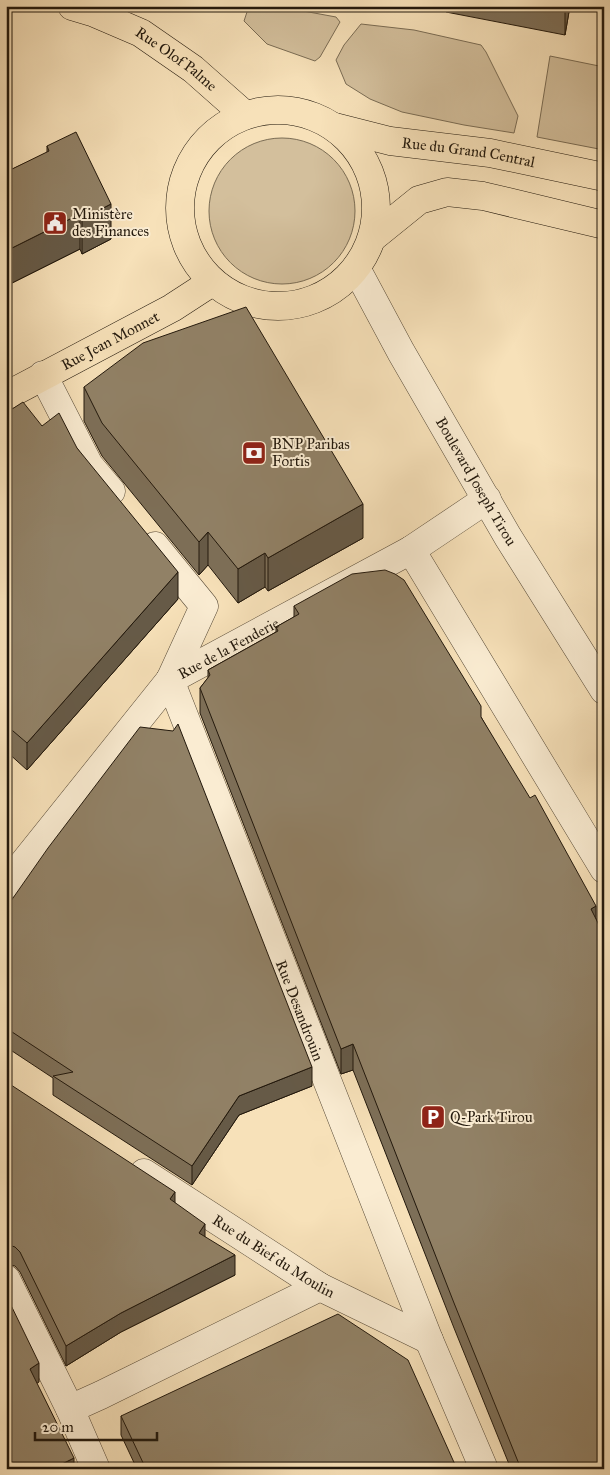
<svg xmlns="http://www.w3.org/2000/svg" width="610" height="1475" font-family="'IM FELL Great Primer',serif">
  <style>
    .green { fill: #d3bf9c; stroke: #7a6c54 }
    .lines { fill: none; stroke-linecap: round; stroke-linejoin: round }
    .pedestrian-casing { stroke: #574a37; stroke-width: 29 }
    .minor-casing { stroke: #574a37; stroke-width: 29 }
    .primary-casing { stroke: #22180c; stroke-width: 29 }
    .pedestrian { stroke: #faecd2; stroke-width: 28 }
    .minor { stroke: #faecd2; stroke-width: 28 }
    .primary { stroke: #f7e1b9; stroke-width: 28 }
    .wall { fill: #7d6f58; stroke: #22180c }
    .shaded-wall { fill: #665a47; stroke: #22180c }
    .building { fill: #918166; stroke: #22180c }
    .labels { text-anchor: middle; stroke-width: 4; stroke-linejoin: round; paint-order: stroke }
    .street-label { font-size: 15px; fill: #22180c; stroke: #faecd2 }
    .poi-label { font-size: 15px; fill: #22180c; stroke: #faecd2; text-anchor: start }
  </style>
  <rect width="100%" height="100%" fill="#f7e1b9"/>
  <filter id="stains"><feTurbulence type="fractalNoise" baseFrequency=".004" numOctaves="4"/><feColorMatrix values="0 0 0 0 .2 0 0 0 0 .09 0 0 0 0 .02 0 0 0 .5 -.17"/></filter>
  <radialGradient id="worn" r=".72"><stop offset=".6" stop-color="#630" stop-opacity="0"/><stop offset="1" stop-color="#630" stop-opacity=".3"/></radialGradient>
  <path class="green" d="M 249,6 L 276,6 L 336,17 L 340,22 L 320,57 L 315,61 L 267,44 L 244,21 Z
    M 361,24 L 414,30 L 481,45 L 486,52 L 518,116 L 514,133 L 464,125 L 402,112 L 370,99 L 346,84 L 336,60 L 344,45 Z
    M 550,56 L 604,67 L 604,150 L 537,137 Z
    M209 211a73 73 0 1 1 146 0a73 73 0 1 1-146 0Z"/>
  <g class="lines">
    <defs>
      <path id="pedestrian" d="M 43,375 L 89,465 L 111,491
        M 155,546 L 204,606 L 170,680"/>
      <g id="minor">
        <path id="s1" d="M 356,268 L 401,352 L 508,537 L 604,690"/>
        <path d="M 411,550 L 604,869"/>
        <path id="s2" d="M 170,680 L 429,1340 L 484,1469"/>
        <path id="s3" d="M 6,885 L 170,680 L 411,550 L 487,499"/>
        <path id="s4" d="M 144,1173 L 320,1287 L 429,1340"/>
        <path d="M 6,1279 L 70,1409 L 96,1469"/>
        <path d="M 70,1409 L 101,1395 L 320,1287"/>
      </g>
      <g id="primary">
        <path id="s5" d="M 72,6 L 92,12 L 141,33 L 193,69 L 245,115"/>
        <circle cx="278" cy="208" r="98"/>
        <path id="s6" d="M 335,127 L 390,141 L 490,153 L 604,177"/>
        <path d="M 372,238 L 419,200 L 447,192 L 483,196 L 604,225"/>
        <path id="s7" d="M 6,396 L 172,308 L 212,282"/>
      </g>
    </defs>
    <use href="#pedestrian" class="pedestrian-casing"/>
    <use href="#minor" class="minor-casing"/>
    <use href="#primary" class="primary-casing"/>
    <use href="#pedestrian" class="pedestrian"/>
    <use href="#minor" class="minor"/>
    <use href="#primary" class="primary"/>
  </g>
  <path class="wall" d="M 446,6 L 570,6 L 565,35 L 446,12 Z
    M 47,146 L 111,239 L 82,254 L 80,249 L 6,286 L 6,172 L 47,153 Z
    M 84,387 L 363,538 L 268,591 L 265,587 L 238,603 L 208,565 L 199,575 L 102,456 L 84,421 Z
    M 6,413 L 42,426 L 77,448 L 178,599 L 27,770 L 6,751 Z
    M 294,606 L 481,717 L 596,919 L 604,1469 L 511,1469 L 454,1328 L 353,1070 L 341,1074 L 200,713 L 200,688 L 208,678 L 208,670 L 276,632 L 276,627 L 294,617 Z
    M 6,908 L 312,1086 L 239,1115 L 192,1185 L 53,1095 L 53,1078 L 6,1047 Z
    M 6,1084 L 175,1203 L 205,1237 L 235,1275 L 121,1332 L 66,1366 L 20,1272 L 15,1266 L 6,1264 Z
    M 121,1416 L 457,1469 L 137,1469 L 121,1435 Z"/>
  <path class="shaded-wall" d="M 565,6 L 570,6 L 565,35 Z
    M 111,204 L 111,239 L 82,254 L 82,219 Z
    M 80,214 L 80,249 L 6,286 L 6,251 Z
    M 363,504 L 363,538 L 268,591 L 268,558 Z
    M 208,532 L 208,565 L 199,575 L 199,542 Z
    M 265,553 L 265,587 L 238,603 L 238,569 Z
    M 178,572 L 178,599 L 27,770 L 27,743 Z
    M 596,906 L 596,931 L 591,909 Z
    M 353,1044 L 353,1070 L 341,1074 L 341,1049 Z
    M 312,1067 L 312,1086 L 239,1115 L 192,1185 L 192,1166 L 239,1096 Z
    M 175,1192 L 175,1211 L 170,1199 Z
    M 205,1224 L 205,1243 L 199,1233 Z
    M 235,1255 L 235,1275 L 121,1332 L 66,1366 L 66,1346 L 121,1313 Z
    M 39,1363 L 39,1382 L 30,1388 L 30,1369 Z
    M 74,1458 L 74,1469 L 52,1469 Z"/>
  <path class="building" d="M 76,132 L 111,204 L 82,219 L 80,214 L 6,251 L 6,172 L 49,151 L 47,146 Z
    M 246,307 L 363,504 L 268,558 L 265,553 L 238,569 L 208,532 L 199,542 L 102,423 L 84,387 L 143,343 Z
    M 23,402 L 42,426 L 59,413 L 77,448 L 178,572 L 27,743 L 6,725 L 6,413 Z
    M 385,570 L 395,574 L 404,580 L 481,706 L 481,717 L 530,798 L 535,795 L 596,906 L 591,909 L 604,935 L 604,1469 L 521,1469 L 454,1303 L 353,1044 L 341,1049 L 200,688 L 210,675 L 208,670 L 278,631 L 276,627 L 299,614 L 294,606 L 352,574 Z
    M 178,724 L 312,1067 L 239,1096 L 192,1166 L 53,1076 L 73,1072 L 6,1028 L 6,908 L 48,848 L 140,727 L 173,731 Z
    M 8,1083 L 175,1192 L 170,1199 L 205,1224 L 199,1233 L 235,1255 L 121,1313 L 66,1346 L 20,1252 L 15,1247 L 6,1244 L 6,1084 Z
    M 6,1295 L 39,1363 L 30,1369 L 74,1458 L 52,1469 L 6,1469 Z
    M 338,1314 L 408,1360 L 457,1469 L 146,1469 L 121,1416 Z"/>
  <defs>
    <symbol id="civic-square" viewBox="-11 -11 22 22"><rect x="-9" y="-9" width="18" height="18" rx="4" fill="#8f2418" stroke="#faecd2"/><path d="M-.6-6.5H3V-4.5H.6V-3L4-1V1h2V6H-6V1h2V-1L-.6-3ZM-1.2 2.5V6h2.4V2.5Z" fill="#fff"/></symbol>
    <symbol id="bank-square" viewBox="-11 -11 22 22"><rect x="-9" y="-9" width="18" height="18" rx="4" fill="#8f2418" stroke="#faecd2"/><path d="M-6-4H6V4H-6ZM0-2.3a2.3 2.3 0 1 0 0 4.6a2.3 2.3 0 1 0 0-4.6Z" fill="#fff"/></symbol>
    <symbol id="parking-square" viewBox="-11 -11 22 22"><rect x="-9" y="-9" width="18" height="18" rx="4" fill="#8f2418" stroke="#faecd2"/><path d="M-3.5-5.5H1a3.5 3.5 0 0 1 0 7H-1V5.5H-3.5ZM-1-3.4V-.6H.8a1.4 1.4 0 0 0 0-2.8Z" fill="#fff"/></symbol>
  </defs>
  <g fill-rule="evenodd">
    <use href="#civic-square" x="41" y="209" width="28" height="28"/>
    <use href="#bank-square" x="240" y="439" width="28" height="28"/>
    <use href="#parking-square" x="419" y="1103" width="28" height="28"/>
  </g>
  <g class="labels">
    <g class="street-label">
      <text dy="5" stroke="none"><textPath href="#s5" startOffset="118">Rue Olof Palme</textPath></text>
      <text dy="5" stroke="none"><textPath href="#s6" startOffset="136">Rue du Grand Central</textPath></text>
      <text dy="5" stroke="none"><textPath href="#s7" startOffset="118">Rue Jean Monnet</textPath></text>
      <text dy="5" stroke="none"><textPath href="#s1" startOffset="245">Boulevard Joseph Tirou</textPath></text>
      <text dy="5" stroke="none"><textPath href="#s3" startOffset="329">Rue de la Fenderie</textPath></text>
      <text dy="5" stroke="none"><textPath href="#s2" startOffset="355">Rue Desandrouin</textPath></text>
      <text dy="5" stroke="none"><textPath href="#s4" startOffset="154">Rue du Bief du Moulin</textPath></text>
    </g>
    <g class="poi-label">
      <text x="72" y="219">Ministère<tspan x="72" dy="17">des Finances</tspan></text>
      <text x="272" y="449">BNP Paribas<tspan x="272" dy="17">Fortis</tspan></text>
      <text x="450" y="1122">Q-Park Tirou</text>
    </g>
  </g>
  <rect width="610" height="1475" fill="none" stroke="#f7e1b9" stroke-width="25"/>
  <rect x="8" y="8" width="595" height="1460" fill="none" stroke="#22180c" stroke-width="2.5"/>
  <rect x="12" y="12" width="585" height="1450" fill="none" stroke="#22180c"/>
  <path d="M35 1432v8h122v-8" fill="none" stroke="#22180c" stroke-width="2.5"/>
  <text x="42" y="1432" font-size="15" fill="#22180c" stroke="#faecd2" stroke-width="4" paint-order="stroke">20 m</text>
  <rect width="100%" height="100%" filter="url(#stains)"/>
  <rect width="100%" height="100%" fill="url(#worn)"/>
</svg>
